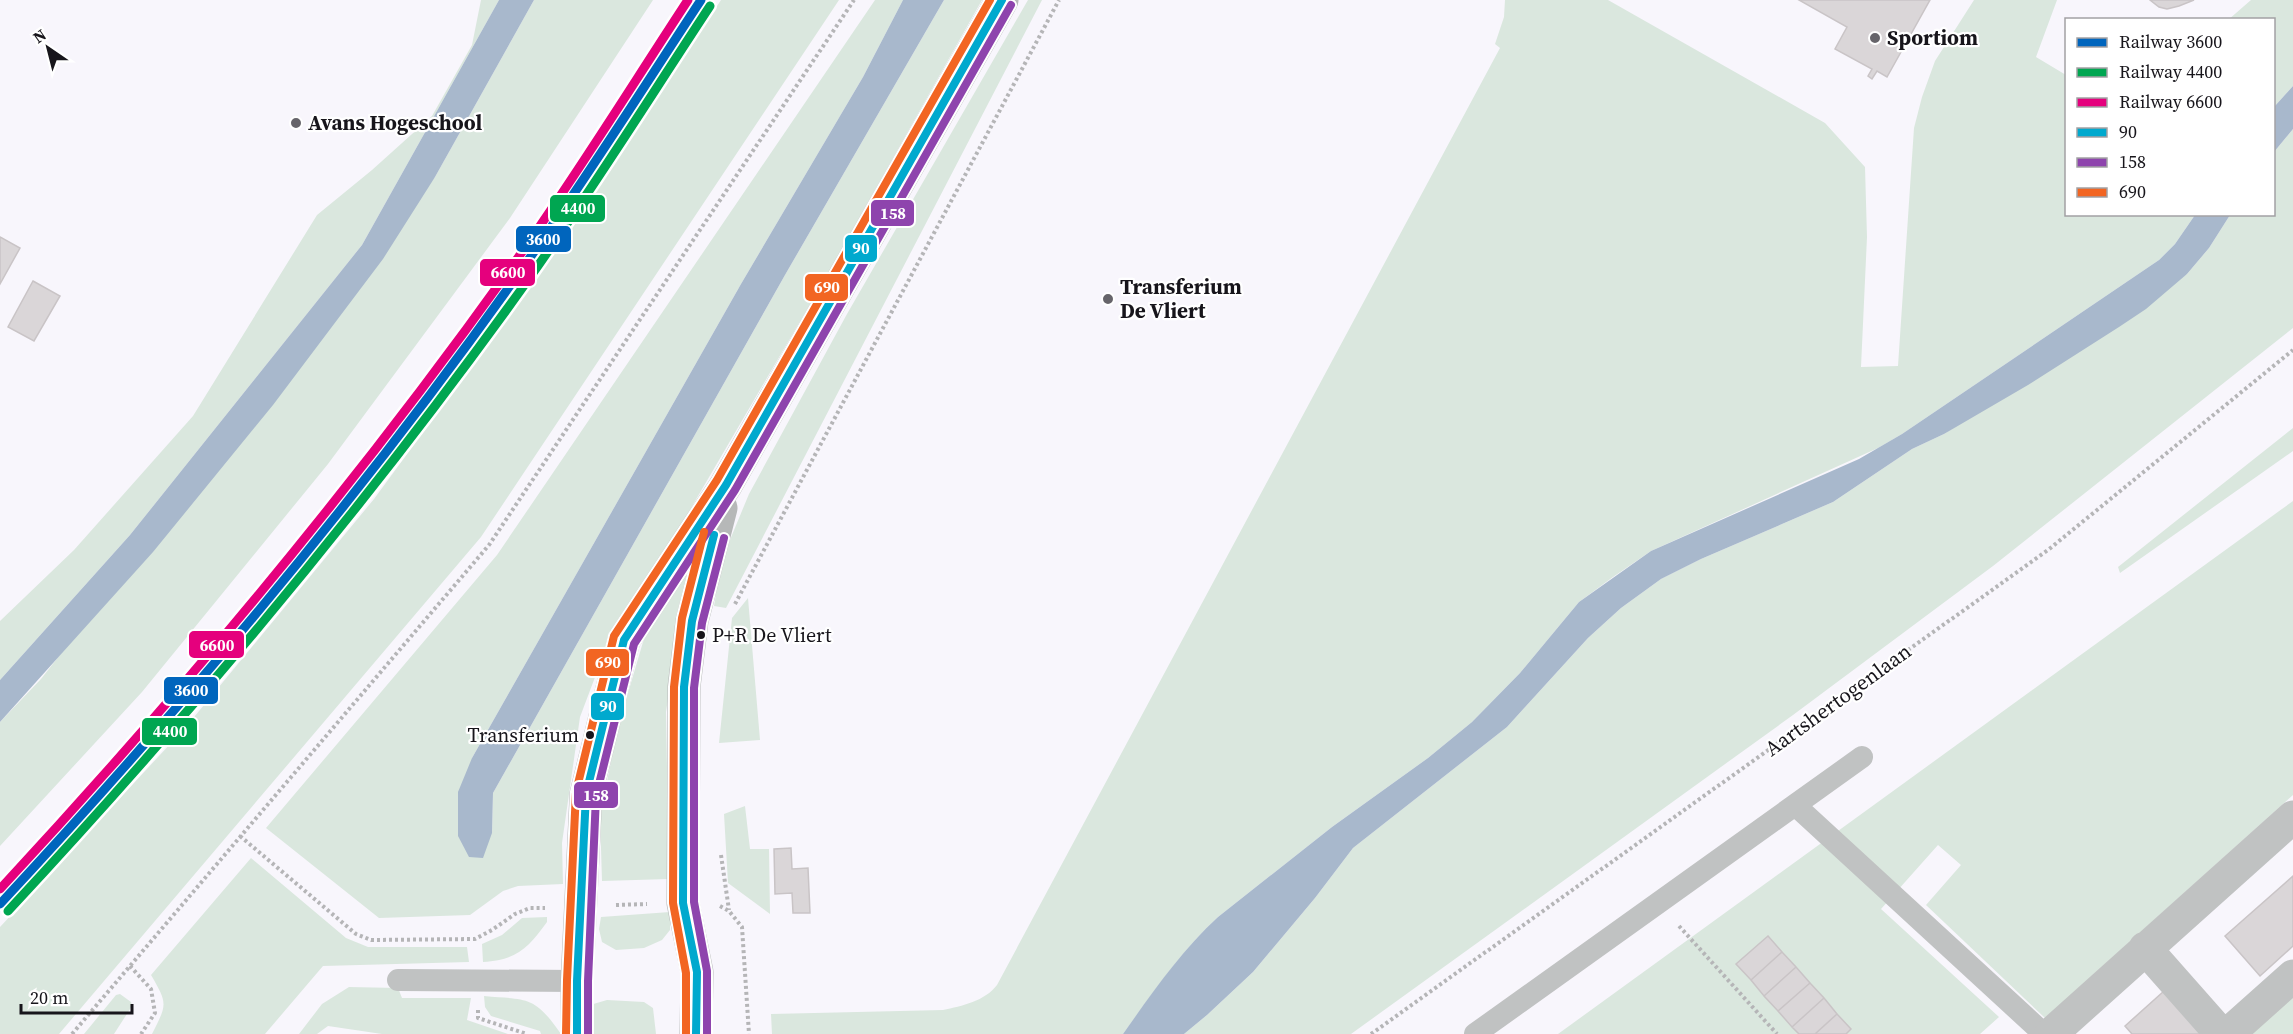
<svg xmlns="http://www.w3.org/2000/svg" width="2293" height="1034" font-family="'Source Serif 4',serif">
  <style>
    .green { fill: #dae7de }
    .water { fill: #a8b8cc }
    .building { fill: #dad6d8; stroke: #c9c4c6; stroke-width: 1.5 }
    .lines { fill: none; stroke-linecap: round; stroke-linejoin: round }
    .path { stroke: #b5b5b7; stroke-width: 4; stroke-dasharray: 3 3; stroke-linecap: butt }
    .lane { stroke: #c0c2c2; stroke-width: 22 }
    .street { stroke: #c0c2c2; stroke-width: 33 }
    .secondary { stroke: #b6b8b8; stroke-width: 33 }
    .bus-1-casing { stroke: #fff; stroke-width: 12 }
    .bus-2-casing { stroke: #fff; stroke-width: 12 }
    .bus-3-casing { stroke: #fff; stroke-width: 12 }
    .bus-1 { stroke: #00a9ce; stroke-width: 8 }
    .bus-2 { stroke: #8e44ad; stroke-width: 8 }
    .bus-3 { stroke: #f26522; stroke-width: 8 }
    .rail-1-casing { stroke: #fff; stroke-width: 14 }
    .rail-2-casing { stroke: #fff; stroke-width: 14 }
    .rail-3-casing { stroke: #fff; stroke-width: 14 }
    .rail-1 { stroke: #0065bd; stroke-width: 9 }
    .rail-2 { stroke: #00a651; stroke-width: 9 }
    .rail-3 { stroke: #e5007d; stroke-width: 9 }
    .poi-dot { fill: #66646a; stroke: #fff; stroke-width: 2 }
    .bus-dot { fill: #17151b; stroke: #fff; stroke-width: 2 }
    .labels { text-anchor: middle; stroke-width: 4.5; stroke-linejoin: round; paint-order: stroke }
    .bus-label { font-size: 20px; fill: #17151b; stroke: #fff; text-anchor: start }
    .poi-label { font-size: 21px; font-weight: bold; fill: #17151b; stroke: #fff; text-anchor: start }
    .street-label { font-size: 21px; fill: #17151b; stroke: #fff }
    .line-badge { stroke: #fff; stroke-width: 2 }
    .badge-label { font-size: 16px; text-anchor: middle; font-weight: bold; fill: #fff }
  </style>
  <rect width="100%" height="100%" fill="#f8f6fc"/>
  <path class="green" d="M 481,0 L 499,0 L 362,245 L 130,535 L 0,680 L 0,621 L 74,550 L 193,416 L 317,215 L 372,170 L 432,116 L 472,45 Z
    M 534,0 L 653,0 L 510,218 L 328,464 L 142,692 L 0,846 L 0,722 L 41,679 L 435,177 Z
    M 721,0 L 839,0 L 481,537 L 59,1034 L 0,1034 L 0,927 L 185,728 L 374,499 L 557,250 Z
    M 875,0 L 903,0 L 863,77 L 741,284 L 472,758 L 492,833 L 493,793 L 785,275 L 944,0 L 982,0 L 827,275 L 600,664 L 580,717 L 562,843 L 563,884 L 518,886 L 503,891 L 470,915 L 379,918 L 266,828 L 497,555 Z
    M 1028,0 L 1042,0 L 726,608 L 714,606 L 722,559 L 749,494 L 847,314 Z
    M 1505,0 L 1608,0 L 1825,123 L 1865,167 L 1867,237 L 1861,367 L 1898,366 L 1914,128 L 1922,97 L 1935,61 L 1974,0 L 2057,0 L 2036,57 L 2066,75 L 2066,214 L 2195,215 L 2175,244 L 2159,260 L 1902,434 L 1878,448 L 1651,551 L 1613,577 L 1579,602 L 1520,673 L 1472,722 L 1428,758 L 1332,827 L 1218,917 C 1181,951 1153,993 1123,1034 L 772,1034 L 771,1014 L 943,1010 C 962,1006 985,1001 997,985 L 1500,48 L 1495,44 L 1504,17 Z
    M 2251,0 L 2293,0 L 2293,86 L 2274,107 L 2274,20 L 2228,20 Z
    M 2293,129 L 2293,328 L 1993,566 L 1793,715 L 1351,1034 L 1184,1034 L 1207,1015 L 1253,972 L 1315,898 L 1353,848 L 1507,727 L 1588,638 L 1621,608 L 1661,579 L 1701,559 L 1833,502 L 1912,449 L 1944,434 L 2187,274 L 2209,248 L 2230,215 L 2274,214 L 2274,152 Z
    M 2293,428 L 2293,451 L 2120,573 L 2118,567 Z
    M 2293,501 L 2293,795 L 2045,1018 L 1926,905 L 1961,865 L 1938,845 L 1881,909 L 1999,1017 L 1980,1034 L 1558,1034 Z
    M 677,566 L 699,571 L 678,632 L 666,712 L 669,879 L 602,881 L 600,816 L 618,727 L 643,642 Z
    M 748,598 L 760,740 L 719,743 L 732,618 Z
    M 745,806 L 750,849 L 769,849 L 770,914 L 728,883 L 724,814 Z
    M 251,858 L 346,938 L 368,947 L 467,947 L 469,962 L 323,966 L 265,1034 L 152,1034 C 167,1004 168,1004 151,975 Z
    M 670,912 L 670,930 L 662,940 L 644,948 L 616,950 L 602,942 L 599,929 L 601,917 Z
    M 547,917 L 547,922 C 528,948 517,960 483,962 L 482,944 L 502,935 L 522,918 Z
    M 2293,985 L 2293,1034 L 2241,1034 Z
    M 349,987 L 398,988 L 402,998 L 471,998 L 467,1020 L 508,1034 L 382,1034 L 328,1026 L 317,1034 L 299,1034 L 322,1004 Z
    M 120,994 L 131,1002 L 132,1006 L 114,1034 L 84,1034 L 116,995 Z
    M 484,996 C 528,1000 534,995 561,1034 L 541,1034 L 540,1031 L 491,1016 L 485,1007 Z
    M 607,1000 L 644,1002 L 653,1008 L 656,1034 L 588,1034 L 590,1005 Z"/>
  <path class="water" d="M 499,0 L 534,0 L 435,177 L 383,259 L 273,405 L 153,552 L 0,722 L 0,680 L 130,535 L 362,245 Z
    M 903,0 L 944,0 L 785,275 L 493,793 L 492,833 L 483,858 L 469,857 L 458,836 L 458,792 L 472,758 L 741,284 L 863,77 Z
    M 2293,86 L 2293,129 L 2274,152 L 2274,107 Z
    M 2195,215 L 2230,215 L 2209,248 L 2187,274 L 2146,309 L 2119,327 L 2028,385 L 1944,434 L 1912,449 L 1833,502 L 1701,559 L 1661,579 L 1621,608 L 1588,638 L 1507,727 L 1353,848 L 1315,898 L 1253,972 L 1207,1015 L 1184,1034 L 1123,1034 C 1152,993 1181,951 1218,917 L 1332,827 L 1428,758 L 1472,722 L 1520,673 L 1579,602 L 1651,551 L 1859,459 L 1902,434 L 2159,260 L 2175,244 Z"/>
  <path class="building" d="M 1799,0 L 1930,0 L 1887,77 L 1877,71 L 1872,79 L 1868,76 L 1872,69 L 1835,49 L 1847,27 Z
    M 2150,0 L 2194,0 L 2179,6 L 2167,9 L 2159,7 Z
    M 0,237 L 20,248 L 0,284 Z
    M 33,281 L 60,296 L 34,341 L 8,327 Z
    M 791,848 L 792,869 L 808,868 L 810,913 L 793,913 L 792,893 L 775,894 L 774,849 Z
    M 2293,876 L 2293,946 L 2260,976 L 2225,936 Z
    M 1768,936 L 1782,952 L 1751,980 L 1736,964 Z
    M 1782,952 L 1796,967 L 1764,996 L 1751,980 Z
    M 1796,967 L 1810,983 L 1778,1011 L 1764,996 Z
    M 1810,983 L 1824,998 L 1792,1027 L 1778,1011 Z
    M 2164,991 L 2203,1034 L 2132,1034 L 2125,1026 Z
    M 1824,998 L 1837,1014 L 1815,1034 L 1799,1034 L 1792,1027 Z
    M 1837,1014 L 1851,1029 L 1846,1034 L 1815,1034 Z"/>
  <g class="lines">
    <path class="path" d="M 735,604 L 1059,0
      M 240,836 L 356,934 L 371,940 L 475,939 L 492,930 L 515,914 L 530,908 L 545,908
      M 721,855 L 729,910
      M 616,905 L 647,904
      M 720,906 L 729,911 L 742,927 L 749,1034
      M 1679,926 L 1777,1034
      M 130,966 L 151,989 L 155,1013 L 141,1034
      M 478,1010 L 478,1018 L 527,1034
      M 72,1034 L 489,545 L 854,0
      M 1371,1034 L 2048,550 L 2293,350"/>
    <path class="lane" d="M 1795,805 L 2044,1034
      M 398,980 L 577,981
      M 1475,1034 L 1862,757"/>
    <path class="street" d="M 2145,948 L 2221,1034
      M 2051,1034 L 2293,817
      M 2228,1034 L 2293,976"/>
    <path class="secondary" d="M 577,1034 L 577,981 L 586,794 L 624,640 L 726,485 L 1002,0
      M 696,1034 L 697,972 L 683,903 L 684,687 L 692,621 L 721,508"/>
    <defs>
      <path id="bus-1" d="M 577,1034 L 577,981 L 586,794 L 624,640 L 726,485 L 1002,0
        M 696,1034 L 697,972 L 683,903 L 684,687 L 692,621 L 714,535"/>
      <path id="bus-2" d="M 588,1034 L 588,981 L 596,796 L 634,644 L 735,490 L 1011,5
        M 707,1034 L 707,971 L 694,902 L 694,688 L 702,623 L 724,538"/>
      <path id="bus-3" d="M 566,1034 L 567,980 L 576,792 L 614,636 L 717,480 L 990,0
        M 686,1034 L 686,973 L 673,903 L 674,687 L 682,618 L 704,532"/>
    </defs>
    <use href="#bus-1" class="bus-1-casing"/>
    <use href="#bus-2" class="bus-2-casing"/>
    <use href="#bus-3" class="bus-3-casing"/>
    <use href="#bus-1" class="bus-1"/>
    <use href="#bus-2" class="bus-2"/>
    <use href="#bus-3" class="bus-3"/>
    <defs>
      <path id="rail-1" d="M 0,904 C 186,704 361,496 519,273 C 583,184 641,91 701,0"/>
      <path id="rail-2" d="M 8,911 C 194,711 369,502 528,280 C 592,190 650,97 710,6"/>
      <path id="rail-3" d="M 0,889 C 183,692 354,487 510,269 C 573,181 629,90 688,0"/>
    </defs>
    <use href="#rail-1" class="rail-1-casing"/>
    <use href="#rail-2" class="rail-2-casing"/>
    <use href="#rail-3" class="rail-3-casing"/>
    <use href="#rail-1" class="rail-1"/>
    <use href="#rail-2" class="rail-2"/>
    <use href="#rail-3" class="rail-3"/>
  </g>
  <g class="poi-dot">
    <circle cx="1875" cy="38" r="6"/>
    <circle cx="296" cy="123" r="6"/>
    <circle cx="1108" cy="299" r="6"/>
  </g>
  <g class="bus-dot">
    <circle cx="701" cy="635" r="5"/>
    <circle cx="590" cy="735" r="5"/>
  </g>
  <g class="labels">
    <g class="bus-label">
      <text x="712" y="642">P+R De Vliert</text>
      <text x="579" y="742" text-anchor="end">Transferium</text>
    </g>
    <g class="poi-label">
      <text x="1887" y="45">Sportiom</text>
      <text x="308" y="130">Avans Hogeschool</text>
      <text x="1120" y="294">Transferium<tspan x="1120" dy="24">De Vliert</tspan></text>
    </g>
    <g class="street-label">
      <text transform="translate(1838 700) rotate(-36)" y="7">Aartshertogenlaan</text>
    </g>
  </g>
  <g class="line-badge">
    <rect x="549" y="194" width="57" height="29" rx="6" fill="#00a651"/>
    <rect x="870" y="199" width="45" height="28" rx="6" fill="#8e44ad"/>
    <rect x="515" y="225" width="57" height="28" rx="6" fill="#0065bd"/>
    <rect x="844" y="234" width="34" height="29" rx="6" fill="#00a9ce"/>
    <rect x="479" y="258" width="57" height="29" rx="6" fill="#e5007d"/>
    <rect x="804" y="273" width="45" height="29" rx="6" fill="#f26522"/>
    <rect x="188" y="630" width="57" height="29" rx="6" fill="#e5007d"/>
    <rect x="585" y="648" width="45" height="29" rx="6" fill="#f26522"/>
    <rect x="163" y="676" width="56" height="29" rx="6" fill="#0065bd"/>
    <rect x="590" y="692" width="35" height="29" rx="6" fill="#00a9ce"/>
    <rect x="141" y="717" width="57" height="29" rx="6" fill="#00a651"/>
    <rect x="573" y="781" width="46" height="28" rx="6" fill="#8e44ad"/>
  </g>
  <g class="badge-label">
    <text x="578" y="214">4400</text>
    <text x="893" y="219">158</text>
    <text x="543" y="245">3600</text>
    <text x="861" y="254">90</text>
    <text x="508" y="278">6600</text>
    <text x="827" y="293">690</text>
    <text x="217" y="651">6600</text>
    <text x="608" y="668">690</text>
    <text x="191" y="696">3600</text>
    <text x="608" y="712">90</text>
    <text x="170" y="737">4400</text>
    <text x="596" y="801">158</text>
  </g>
  <rect x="2065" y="18" width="210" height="198" fill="#ffffff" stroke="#a2a1a4" stroke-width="1.5"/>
  <rect x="2077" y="38" width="30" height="9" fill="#0065bd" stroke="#a2a1a4" stroke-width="1.5"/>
  <text x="2119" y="48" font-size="18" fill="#17151b">Railway 3600</text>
  <rect x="2077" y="68" width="30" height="9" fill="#00a651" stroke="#a2a1a4" stroke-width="1.5"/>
  <text x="2119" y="78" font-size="18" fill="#17151b">Railway 4400</text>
  <rect x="2077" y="98" width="30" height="9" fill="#e5007d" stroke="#a2a1a4" stroke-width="1.5"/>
  <text x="2119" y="108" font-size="18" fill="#17151b">Railway 6600</text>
  <rect x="2077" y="128" width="30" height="9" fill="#00a9ce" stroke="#a2a1a4" stroke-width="1.5"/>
  <text x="2119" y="138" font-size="18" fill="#17151b">90</text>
  <rect x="2077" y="158" width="30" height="9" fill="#8e44ad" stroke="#a2a1a4" stroke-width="1.5"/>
  <text x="2119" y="168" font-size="18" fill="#17151b">158</text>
  <rect x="2077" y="188" width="30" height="9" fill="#f26522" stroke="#a2a1a4" stroke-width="1.5"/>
  <text x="2119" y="198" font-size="18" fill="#17151b">690</text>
  <g transform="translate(48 48) rotate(325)" stroke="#ffffff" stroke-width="4.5" paint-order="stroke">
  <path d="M0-4.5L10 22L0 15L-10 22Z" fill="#17151b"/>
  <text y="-9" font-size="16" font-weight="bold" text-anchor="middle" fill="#17151b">N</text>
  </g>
  <path d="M21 1004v9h111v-9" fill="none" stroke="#17151b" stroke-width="3"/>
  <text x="30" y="1004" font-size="18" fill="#17151b" stroke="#ffffff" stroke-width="4.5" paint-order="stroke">20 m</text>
</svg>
